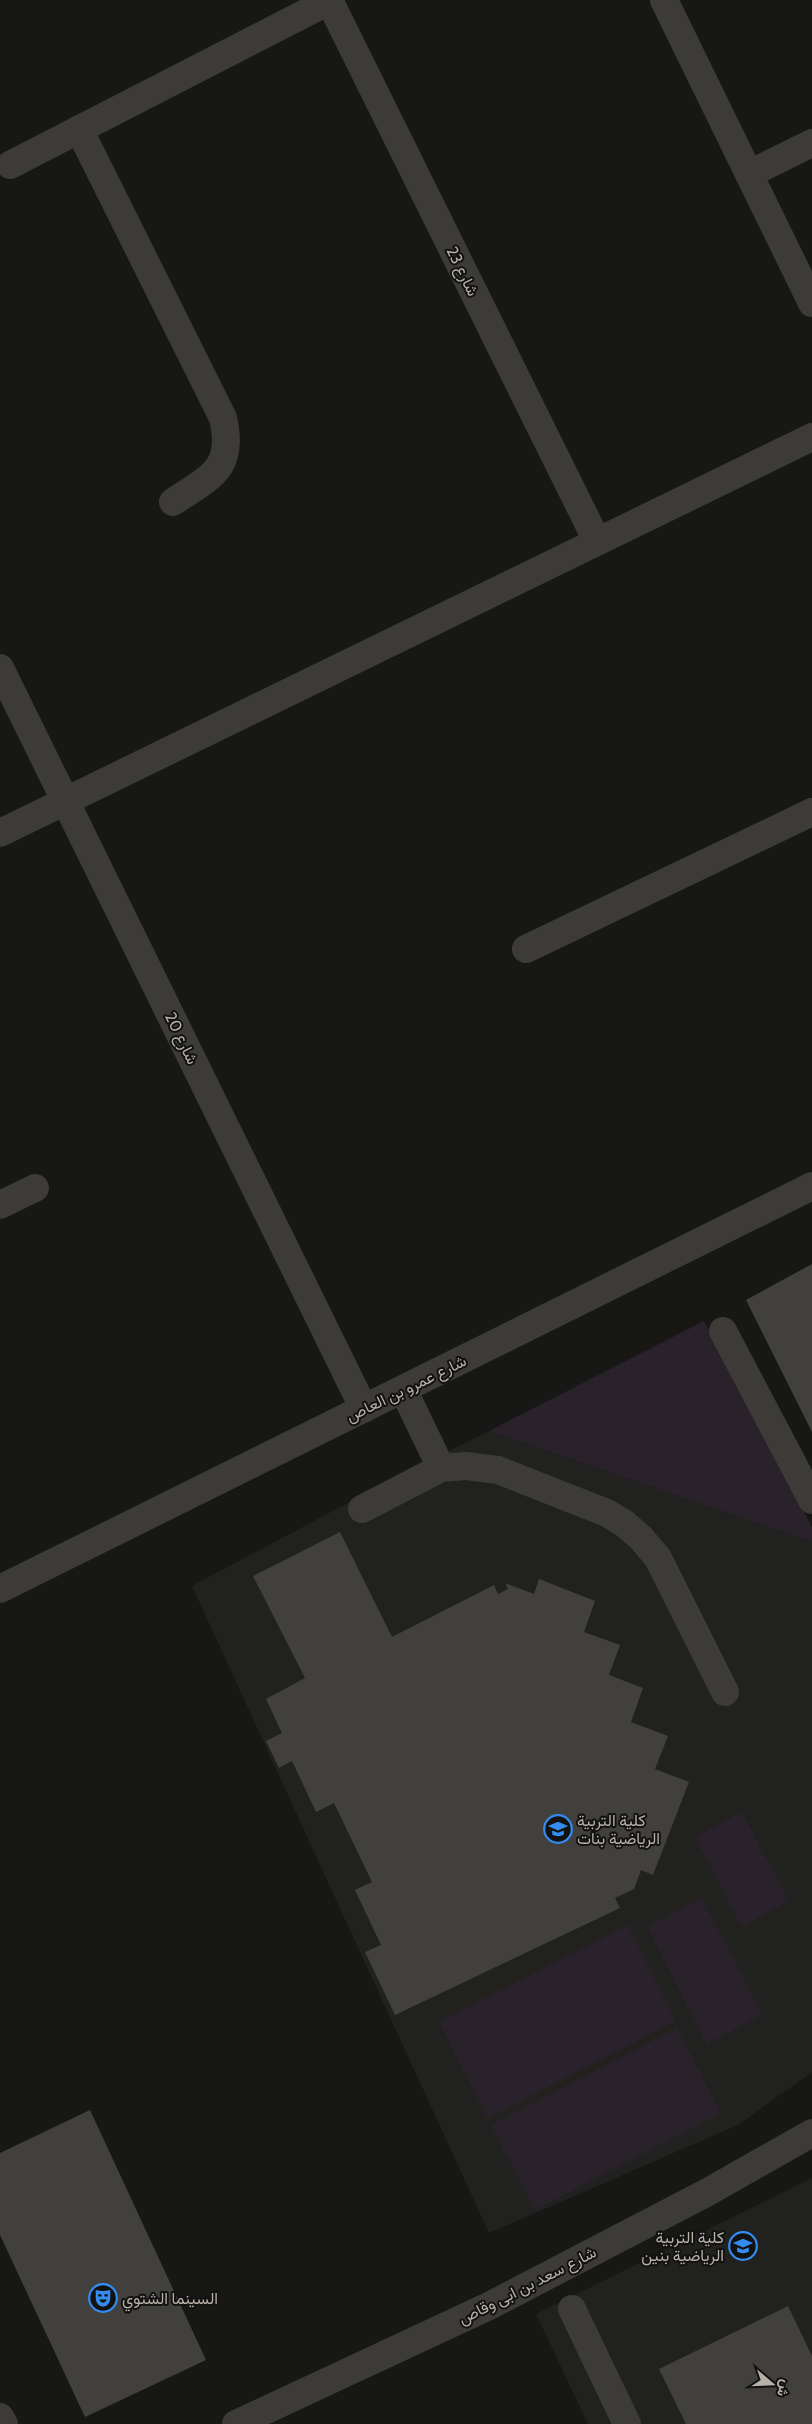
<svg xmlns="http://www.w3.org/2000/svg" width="812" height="2424" font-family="Cabin,Vazirmatn,sans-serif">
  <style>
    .built { fill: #21211f }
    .green { fill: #2a222a }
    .building { fill: #41403d }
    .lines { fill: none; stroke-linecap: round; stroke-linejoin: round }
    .minor { stroke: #3c3b37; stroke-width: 28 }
    .labels { text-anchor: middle; stroke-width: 4; stroke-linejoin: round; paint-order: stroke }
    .street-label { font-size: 16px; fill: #b7b1a8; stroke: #121211 }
    .poi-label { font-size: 16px; fill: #b7b1a8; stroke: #121211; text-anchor: start }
  </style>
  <rect width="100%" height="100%" fill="#171716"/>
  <path class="built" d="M 489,1431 L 812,1542 L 812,2072 L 738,2125 L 489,2233 L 192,1586 L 402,1474 Z
    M 812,2178 L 812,2424 L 588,2424 L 536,2314 Z"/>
  <path class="green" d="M 704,1321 L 812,1527 L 812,1542 L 489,1431 Z
    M 742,1812 L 789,1901 L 742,1927 L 695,1837 Z
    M 702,1898 L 762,2015 L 707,2044 L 647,1927 Z
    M 628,1925 L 676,2021 L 488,2118 L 439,2022 Z
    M 677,2028 L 721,2113 L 535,2210 L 491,2125 Z"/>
  <path class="building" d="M 812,1264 L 812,1432 L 746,1300 Z
    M 340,1532 L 392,1637 L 494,1585 L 498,1594 L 508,1589 L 505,1583 L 534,1594 L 539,1579 L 595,1601 L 584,1632 L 620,1645 L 609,1675 L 643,1688 L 631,1722 L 668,1736 L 655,1769 L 689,1782 L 653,1875 L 641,1870 L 634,1889 L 615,1898 L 620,1908 L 395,2015 L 365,1952 L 381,1945 L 355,1890 L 372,1882 L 334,1803 L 316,1812 L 292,1761 L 279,1768 L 266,1741 L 282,1733 L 266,1699 L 305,1678 L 253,1576 Z
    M 90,2110 L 206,2360 L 85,2417 L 0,2235 L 0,2153 Z
    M 788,2306 L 812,2356 L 812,2424 L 686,2424 L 659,2369 Z"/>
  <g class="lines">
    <path class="minor" d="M 329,0 L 597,541
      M 664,0 L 812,303
      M 79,129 L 223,418 C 235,469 210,477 173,502
      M 10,165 L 331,0
      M 749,174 L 812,143
      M 0,668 L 364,1409
      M 0,833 L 812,437
      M 526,949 L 812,812
      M 0,1205 L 35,1188
      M 723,1331 L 812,1500
      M 403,1389 L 441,1468
      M 362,1509 L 441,1468 L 466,1466 L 498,1470 L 607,1513 L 625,1524 L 641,1538 L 658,1558 L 725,1692
      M 0,1589 L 812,1186
      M 572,2309 L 627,2424
      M 0,2417 L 4,2424
      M 236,2424 L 489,2306 L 706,2193 L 812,2133"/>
  </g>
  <defs>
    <symbol id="university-ring" viewBox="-11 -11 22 22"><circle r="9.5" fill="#121211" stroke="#348cf1" stroke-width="1.5"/><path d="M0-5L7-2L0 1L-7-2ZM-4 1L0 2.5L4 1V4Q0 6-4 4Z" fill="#348cf1"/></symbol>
    <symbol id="theatre-ring" viewBox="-11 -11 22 22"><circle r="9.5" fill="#121211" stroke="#348cf1" stroke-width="1.5"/><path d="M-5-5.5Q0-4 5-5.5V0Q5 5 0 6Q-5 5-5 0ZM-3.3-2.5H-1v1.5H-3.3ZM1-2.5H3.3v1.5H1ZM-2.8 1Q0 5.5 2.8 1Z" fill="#348cf1"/></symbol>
  </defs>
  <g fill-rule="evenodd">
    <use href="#university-ring" x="542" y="1813" width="32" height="32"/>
    <use href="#university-ring" x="727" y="2230" width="32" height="32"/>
    <use href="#theatre-ring" x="87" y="2282" width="32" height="32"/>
  </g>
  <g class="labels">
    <g class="street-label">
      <text transform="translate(463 271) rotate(64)" y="6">شارع 23</text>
      <text transform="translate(182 1038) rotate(64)" y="6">شارع 20</text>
      <text transform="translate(406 1388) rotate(-26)" y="6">شارع عمرو بن العاص</text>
      <text transform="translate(527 2285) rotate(-27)" y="6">شارع سعد بن ابى وقاص</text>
    </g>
    <g class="poi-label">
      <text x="577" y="1826">كلية التربية<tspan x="577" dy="18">الرياضية بنات</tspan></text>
      <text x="724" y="2243" text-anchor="end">كلية التربية<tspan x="724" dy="18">الرياضية بنين</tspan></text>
      <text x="122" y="2304">السينما الشتوي</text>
    </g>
  </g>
  <g transform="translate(772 2384) rotate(109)" stroke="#121211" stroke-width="4" paint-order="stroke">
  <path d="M0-4L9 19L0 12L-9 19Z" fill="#b7b1a8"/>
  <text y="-8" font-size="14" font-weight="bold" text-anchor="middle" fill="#b7b1a8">ش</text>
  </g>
</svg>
